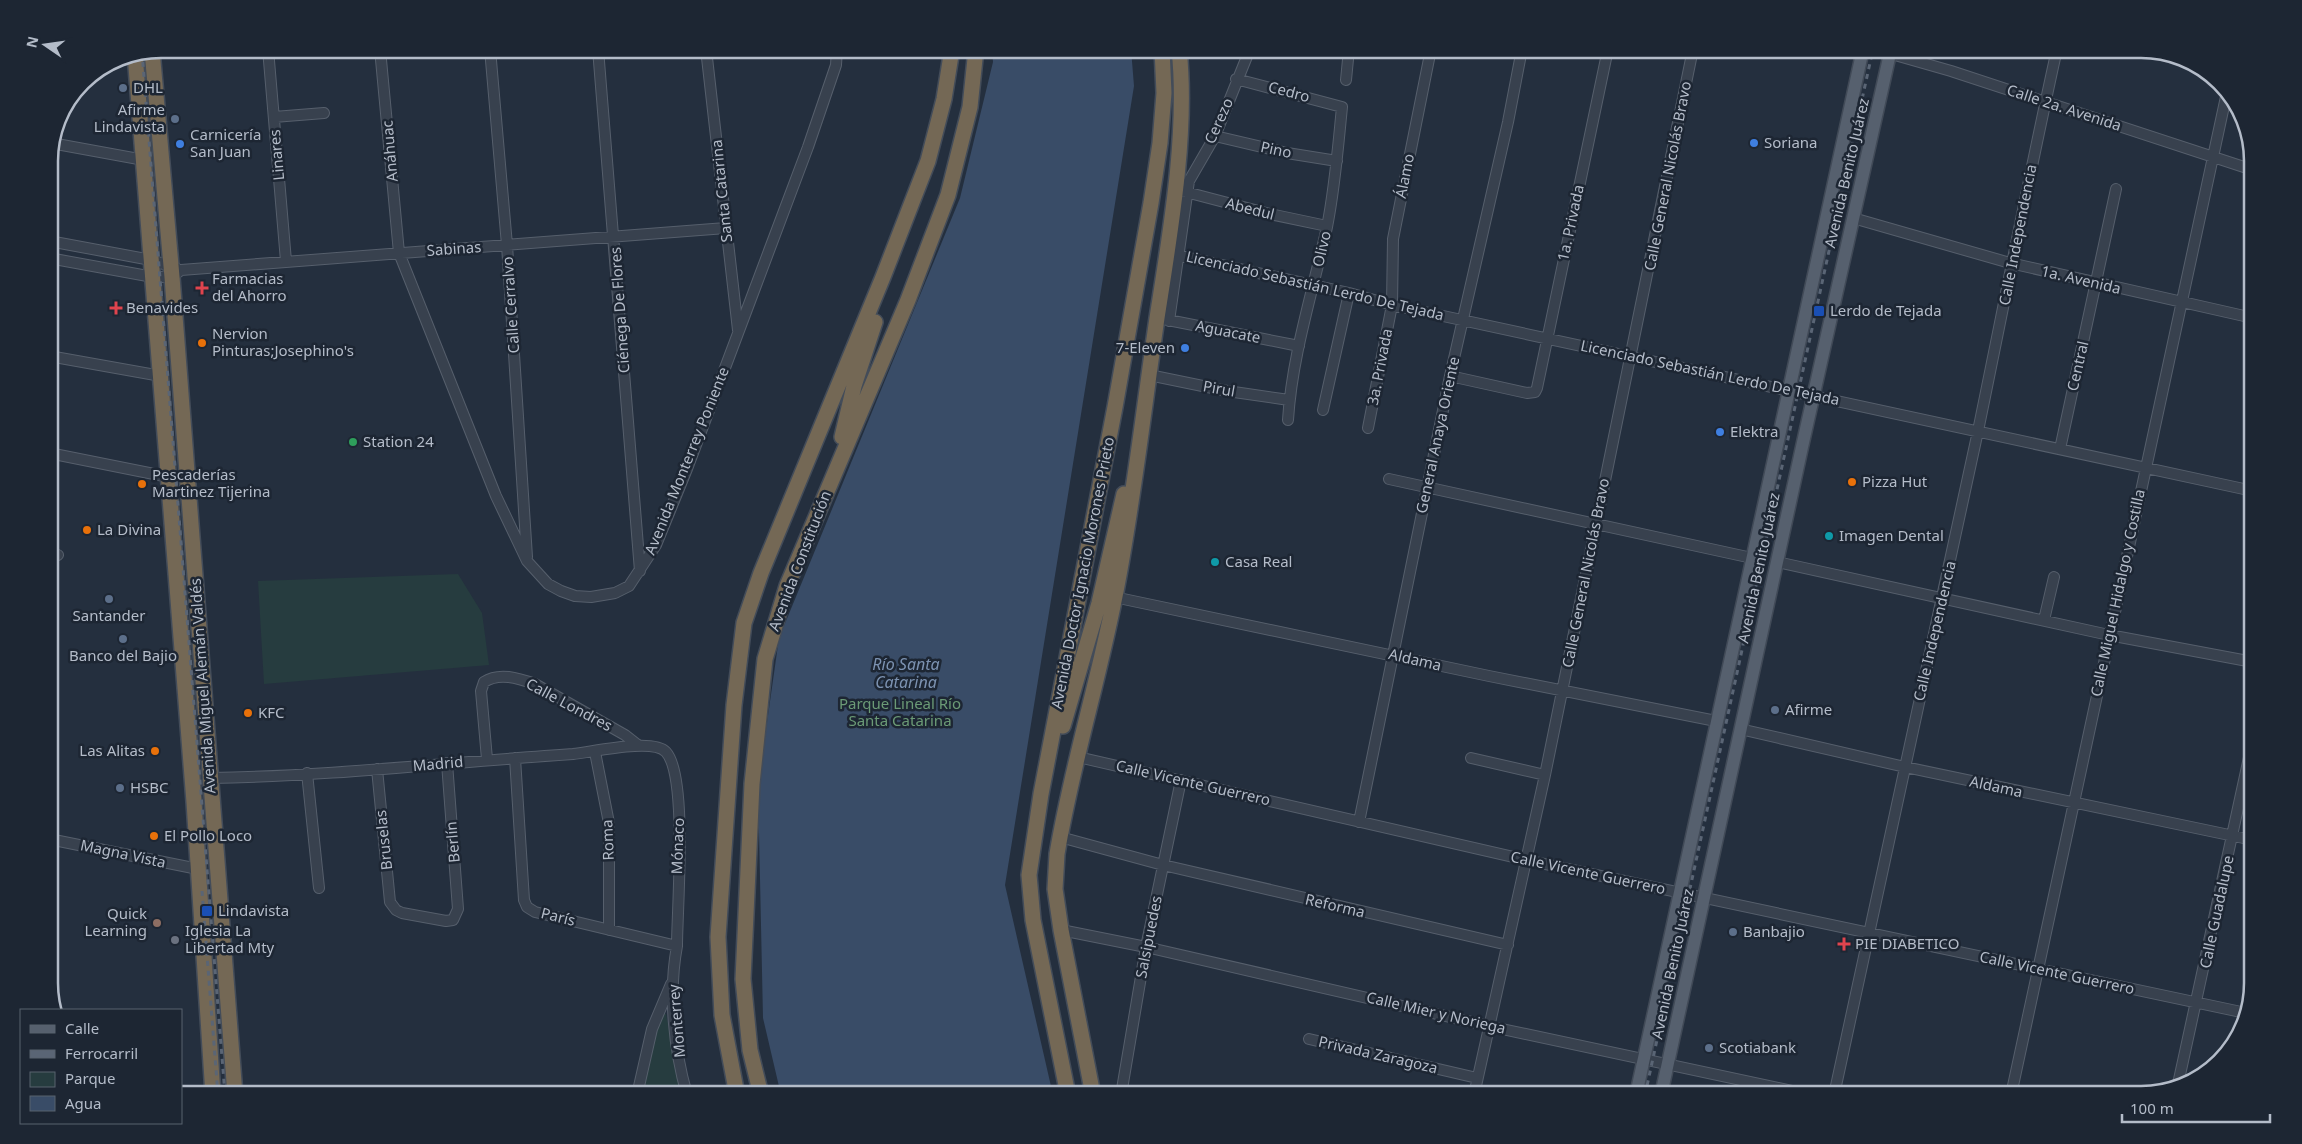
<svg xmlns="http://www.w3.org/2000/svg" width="2302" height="1144" font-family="'Noto Sans',sans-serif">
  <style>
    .green { fill: #263c3f }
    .water { fill: #394c67 }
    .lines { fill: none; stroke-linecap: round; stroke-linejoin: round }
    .minor-casing { stroke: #565f6c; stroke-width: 12 }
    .major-casing { stroke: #414a57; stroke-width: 15 }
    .highway-casing { stroke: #434c59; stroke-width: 18 }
    .minor { stroke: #38414e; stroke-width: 10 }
    .major { stroke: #56606e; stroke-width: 12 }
    .highway { stroke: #746855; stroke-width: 15 }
    .rail { stroke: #5a6575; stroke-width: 3; stroke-dasharray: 5 5; stroke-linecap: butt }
    .service-dot { fill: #5c6f8a; stroke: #1d2633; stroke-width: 2 }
    .shop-dot { fill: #3f7fe0; stroke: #1d2633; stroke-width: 2 }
    .health-dot { fill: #e0444e; stroke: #1d2633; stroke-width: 2 }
    .transit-dot { fill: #1a4fb4; stroke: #1d2633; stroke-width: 2 }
    .food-dot { fill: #e8710a; stroke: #1d2633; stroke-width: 2 }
    .leisure-dot { fill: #2e9e5b; stroke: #1d2633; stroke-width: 2 }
    .culture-dot { fill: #0f9aa8; stroke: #1d2633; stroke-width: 2 }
    .education-dot { fill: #8d6e63; stroke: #1d2633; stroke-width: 2 }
    .worship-dot { fill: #6b7280; stroke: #1d2633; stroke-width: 2 }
    .labels { text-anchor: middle; stroke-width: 5; stroke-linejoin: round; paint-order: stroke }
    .poi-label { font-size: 15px; fill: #b4bcc9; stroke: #1d2633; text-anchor: start }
    .street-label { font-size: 15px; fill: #b4bcc9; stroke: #1d2633 }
    .park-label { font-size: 15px; fill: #6b9a76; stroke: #1d2633 }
    .water-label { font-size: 16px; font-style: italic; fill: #7c92b1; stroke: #1d2633 }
    .rim { fill: none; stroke: #b4bcc9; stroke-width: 2.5 }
  </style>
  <rect width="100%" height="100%" fill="#242f3e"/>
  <path class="green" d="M 458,574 L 482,613 L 489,665 L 264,684 L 258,581 Z
    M 663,1013 L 666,1014 L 683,1095 L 642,1095 L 659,1019 Z"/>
  <path class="water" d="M 992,49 L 1131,49 L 1134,86 L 1005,885 L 1053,1095 L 781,1095 L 763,1018 L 758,786 L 779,638 L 960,198 L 993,62 Z"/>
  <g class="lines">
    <defs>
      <path id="minor" d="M 268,49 L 286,261
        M 380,49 L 399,253 L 496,496 L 527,561 L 548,584 L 561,591 L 575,596 L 591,597 L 615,593 L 629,586 L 656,545 L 687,469 L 808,147 L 836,65 L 837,49
        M 490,49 L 507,245 L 527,557
        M 598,49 L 640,571
        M 706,49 L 738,330
        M 1874,49 L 1951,71 L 2253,170
        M 1236,79 L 1342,107 C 1338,147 1335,187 1327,227 C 1313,291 1292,355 1288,420
        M 1346,80 L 1349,49
        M 274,117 L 324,113
        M 1215,136 L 1287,153 L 1337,161
        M 51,143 L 144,160
        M 1182,191 L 1270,214 L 1327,226
        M 1853,218 L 2010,263 L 2253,318
        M 49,241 L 151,260 L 176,268
        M 1167,253 L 1349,293 L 1392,305 L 2253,491
        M 49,258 L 153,277 L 172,277 L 181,270 L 726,228
        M 1163,319 L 1299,346
        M 1169,321 L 1189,181 L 1215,136 L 1250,49
        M 49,356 L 161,376
        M 1149,375 L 1227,391 L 1289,400
        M 1450,376 L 1527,393 L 1535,392 L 1537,388 L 1608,49
        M 1323,410 L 1349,293
        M 1368,428 L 1392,305 L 1393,239 L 1431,49
        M 2060,449 L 2116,189
        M 49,453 L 169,477
        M 1389,479 L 1752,558
        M 49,553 L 58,555
        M 1777,562 L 2109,635 L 2253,662
        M 1114,597 L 1489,676 L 1716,721
        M 2044,620 L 2054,577
        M 1740,729 L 1905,767 L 2253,840
        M 595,752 L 609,823 L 609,930
        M 1078,757 L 1526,860 L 2246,1013
        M 515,758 L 524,900 L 527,907 L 535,912 L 677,946
        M 1471,758 L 1545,775
        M 487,759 L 481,691 L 484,682 C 499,672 518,678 535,684 L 625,735 L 639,746
        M 377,769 L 390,902 L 396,910 L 402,913 L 446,921 L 453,920 L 458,909 L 447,763
        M 307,773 L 319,888
        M 211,778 C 332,776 453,762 573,754 C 593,752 653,738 666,752 C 688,776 677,909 677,946 C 668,994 674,1049 687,1095
        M 1359,822 L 1450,376 L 1508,122 L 1522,49
        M 1060,837 L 1163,865 L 1508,945
        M 49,839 L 198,869
        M 1061,930 L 1146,947 L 1502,1029 L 1811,1095
        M 1309,1039 L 1477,1078
        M 2178,1084 L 2253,739
        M 637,1095 L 652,1029 L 671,984
        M 1121,1095 L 1146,947 L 1181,780
        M 1474,1095 L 1545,775 L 1693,49
        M 1834,1095 L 1978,431 C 2004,304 2029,176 2057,49
        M 2011,1095 L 2227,92"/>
      <path id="major" d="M 1636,1095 L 1863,49
        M 1661,1095 L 1802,447 L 1891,49"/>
      <path id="highway" d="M 152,50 L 172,277 L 235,1095
        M 135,54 L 194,802 L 213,1095
        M 842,437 L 854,386 L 875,322
        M 1063,726 L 1099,603 L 1124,494
        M 737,1095 L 722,1015 L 718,937 L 734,705 L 744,623 L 761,573 L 883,277 L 928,161 L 944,99 L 952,49
        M 761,1095 L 750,1050 L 743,979 L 752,784 L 765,659 L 787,586 L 908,300 L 948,195 L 970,107 L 976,49
        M 1068,1095 L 1033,920 L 1029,875 L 1041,794 L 1115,407 L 1151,203 L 1160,143 L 1164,93 L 1162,49
        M 1093,1095 L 1061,930 L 1055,889 L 1057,854 C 1072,764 1100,676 1117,586 C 1134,497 1144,407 1157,318 C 1170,234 1188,133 1179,49"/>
    </defs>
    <use href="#minor" class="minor-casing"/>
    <use href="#major" class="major-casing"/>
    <use href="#highway" class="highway-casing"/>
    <use href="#minor" class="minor"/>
    <use href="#major" class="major"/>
    <use href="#highway" class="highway"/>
    <path class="rail" d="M 142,52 L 225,1095
      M 202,891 L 218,1095
      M 1645,1095 L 1873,49"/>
  </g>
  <g class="service-dot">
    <circle cx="123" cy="88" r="5"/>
    <circle cx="175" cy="119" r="5"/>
    <circle cx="109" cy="599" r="5"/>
    <circle cx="123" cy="639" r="5"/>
    <circle cx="1775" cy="710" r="5"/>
    <circle cx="120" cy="788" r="5"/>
    <circle cx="1733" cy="932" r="5"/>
    <circle cx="1709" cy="1048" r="5"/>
  </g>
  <g class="shop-dot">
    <circle cx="1754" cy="143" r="5"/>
    <circle cx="180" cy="144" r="5"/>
    <circle cx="1185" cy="348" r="5"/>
    <circle cx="1720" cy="432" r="5"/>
  </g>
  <g class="health-dot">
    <path d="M199.5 280.5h5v5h5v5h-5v5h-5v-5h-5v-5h5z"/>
    <path d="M113.5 300.5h5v5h5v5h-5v5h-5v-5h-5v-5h5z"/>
    <path d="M1841.5 936.5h5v5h5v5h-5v5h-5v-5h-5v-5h5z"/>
  </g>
  <g class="transit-dot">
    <rect x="1813" y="305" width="12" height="12" rx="2.5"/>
    <rect x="201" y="905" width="12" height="12" rx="2.5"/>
  </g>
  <g class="food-dot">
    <circle cx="202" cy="343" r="5"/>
    <circle cx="1852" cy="482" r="5"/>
    <circle cx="142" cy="484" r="5"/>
    <circle cx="87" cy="530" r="5"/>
    <circle cx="248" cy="713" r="5"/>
    <circle cx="155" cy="751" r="5"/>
    <circle cx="154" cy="836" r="5"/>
  </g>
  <circle class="leisure-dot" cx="353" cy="442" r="5"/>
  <g class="culture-dot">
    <circle cx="1829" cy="536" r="5"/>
    <circle cx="1215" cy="562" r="5"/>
  </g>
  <circle class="education-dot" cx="157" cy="923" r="5"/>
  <circle class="worship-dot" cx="175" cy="940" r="5"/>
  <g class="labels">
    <g class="poi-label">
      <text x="133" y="93">DHL</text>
      <text x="165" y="115" text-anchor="end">Afirme<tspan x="165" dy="17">Lindavista</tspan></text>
      <text x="190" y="140">Carnicería<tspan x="190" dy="17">San Juan</tspan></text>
      <text x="1764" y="148">Soriana</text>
      <text x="212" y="284">Farmacias<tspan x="212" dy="17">del Ahorro</tspan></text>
      <text x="126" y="313">Benavides</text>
      <text x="1830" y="316">Lerdo de Tejada</text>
      <text x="212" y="339">Nervion<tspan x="212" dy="17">Pinturas;Josephino's</tspan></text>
      <text x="1175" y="353" text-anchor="end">7-Eleven</text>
      <text x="1730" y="437">Elektra</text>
      <text x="363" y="447">Station 24</text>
      <text x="152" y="480">Pescaderías<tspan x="152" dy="17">Martinez Tijerina</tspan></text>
      <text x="1862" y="487">Pizza Hut</text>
      <text x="97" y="535">La Divina</text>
      <text x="1839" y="541">Imagen Dental</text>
      <text x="1225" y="567">Casa Real</text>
      <text x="109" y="621" text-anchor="middle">Santander</text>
      <text x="123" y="661" text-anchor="middle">Banco del Bajio</text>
      <text x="1785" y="715">Afirme</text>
      <text x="258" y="718">KFC</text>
      <text x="145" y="756" text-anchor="end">Las Alitas</text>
      <text x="130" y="793">HSBC</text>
      <text x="164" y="841">El Pollo Loco</text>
      <text x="218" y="916">Lindavista</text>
      <text x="147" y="919" text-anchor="end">Quick<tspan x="147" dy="17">Learning</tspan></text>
      <text x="185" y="936">Iglesia La<tspan x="185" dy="17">Libertad Mty</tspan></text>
      <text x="1743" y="937">Banbajio</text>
      <text x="1855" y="949">PIE DIABETICO</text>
      <text x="1719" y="1053">Scotiabank</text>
    </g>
    <g class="street-label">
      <text transform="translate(1289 92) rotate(15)" y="5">Cedro</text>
      <text transform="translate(2064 108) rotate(18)" y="5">Calle 2a. Avenida</text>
      <text transform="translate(1219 121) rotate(-66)" y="5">Cerezo</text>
      <text transform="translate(1276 150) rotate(12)" y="5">Pino</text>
      <text transform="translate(390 151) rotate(-95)" y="5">Anáhuac</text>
      <text transform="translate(277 155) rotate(-95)" y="5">Linares</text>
      <text transform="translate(1847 173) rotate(-77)" y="5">Avenida Benito Juárez</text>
      <text transform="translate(1405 176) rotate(-79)" y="5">Álamo</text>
      <text transform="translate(1668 176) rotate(-79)" y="5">Calle General Nicolás Bravo</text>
      <text transform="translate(722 191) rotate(-96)" y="5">Santa Catarina</text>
      <text transform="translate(1250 209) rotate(14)" y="5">Abedul</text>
      <text transform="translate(1571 223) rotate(-78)" y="5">1a. Privada</text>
      <text transform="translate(2018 235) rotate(-79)" y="5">Calle Independencia</text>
      <text transform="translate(454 249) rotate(-4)" y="5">Sabinas</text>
      <text transform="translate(1322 249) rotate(-77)" y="5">Olivo</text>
      <text transform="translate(2081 280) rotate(13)" y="5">1a. Avenida</text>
      <text transform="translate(1315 286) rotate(13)" y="5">Licenciado Sebastián Lerdo De Tejada</text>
      <text transform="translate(511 305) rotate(-94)" y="5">Calle Cerralvo</text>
      <text transform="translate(620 310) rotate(-94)" y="5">Ciénega De Flores</text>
      <text transform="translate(1228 332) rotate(11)" y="5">Aguacate</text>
      <text transform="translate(2078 366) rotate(-77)" y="5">Central</text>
      <text transform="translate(1380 367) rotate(-79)" y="5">3a. Privada</text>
      <text transform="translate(1710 373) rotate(12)" y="5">Licenciado Sebastián Lerdo De Tejada</text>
      <text transform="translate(1219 389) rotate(10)" y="5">Pirul</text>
      <text transform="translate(1438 435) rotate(-78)" y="5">General Anaya Oriente</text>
      <text transform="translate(687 461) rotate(-68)" y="5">Avenida Monterrey Poniente</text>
      <text transform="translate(800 561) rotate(-69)" y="5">Avenida Constitución</text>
      <text transform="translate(1759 568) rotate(-78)" y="5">Avenida Benito Juárez</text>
      <text transform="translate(1083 573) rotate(-79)" y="5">Avenida Doctor Ignacio Morones Prieto</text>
      <text transform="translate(1586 573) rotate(-79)" y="5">Calle General Nicolás Bravo</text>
      <text transform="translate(2118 593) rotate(-78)" y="5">Calle Miguel Hidalgo y Costilla</text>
      <text transform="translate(1935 631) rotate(-77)" y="5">Calle Independencia</text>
      <text transform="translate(1415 660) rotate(13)" y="5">Aldama</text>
      <text transform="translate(203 686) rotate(-94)" y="5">Avenida Miguel Alemán Valdés</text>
      <text transform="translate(569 705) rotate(28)" y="5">Calle Londres</text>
      <text transform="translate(438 764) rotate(-5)" y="5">Madrid</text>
      <text transform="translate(1193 783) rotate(13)" y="5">Calle Vicente Guerrero</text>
      <text transform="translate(1996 787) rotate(12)" y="5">Aldama</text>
      <text transform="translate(384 840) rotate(-96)" y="5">Bruselas</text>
      <text transform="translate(608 840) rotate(-92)" y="5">Roma</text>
      <text transform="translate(453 842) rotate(-95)" y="5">Berlín</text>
      <text transform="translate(678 846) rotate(-88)" y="5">Mónaco</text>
      <text transform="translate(123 854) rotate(12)" y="5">Magna Vista</text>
      <text transform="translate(1588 873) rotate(12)" y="5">Calle Vicente Guerrero</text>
      <text transform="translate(1335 906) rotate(13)" y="5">Reforma</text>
      <text transform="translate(2217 912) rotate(-78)" y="5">Calle Guadalupe</text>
      <text transform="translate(558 917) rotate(14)" y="5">París</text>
      <text transform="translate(1149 937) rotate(-79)" y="5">Salsipuedes</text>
      <text transform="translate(1673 964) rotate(-78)" y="5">Avenida Benito Juárez</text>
      <text transform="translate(2057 973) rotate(12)" y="5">Calle Vicente Guerrero</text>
      <text transform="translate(1436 1013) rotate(13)" y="5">Calle Mier y Noriega</text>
      <text transform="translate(677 1021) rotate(-95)" y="5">Monterrey</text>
      <text transform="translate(1378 1055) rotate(13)" y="5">Privada Zaragoza</text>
    </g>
    <g class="park-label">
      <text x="900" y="709">Parque Lineal Río<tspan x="900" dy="17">Santa Catarina</tspan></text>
    </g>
    <g class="water-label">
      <text x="906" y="670">Río Santa<tspan x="906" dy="18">Catarina</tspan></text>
    </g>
  </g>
  <path d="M0 0H2302V1144H0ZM161 58H2141A103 103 0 0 1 2244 161V983A103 103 0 0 1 2141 1086H161A103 103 0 0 1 58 983V161A103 103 0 0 1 161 58Z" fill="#1d2633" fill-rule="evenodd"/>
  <path class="rim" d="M161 58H2141A103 103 0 0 1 2244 161V983A103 103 0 0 1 2141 1086H161A103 103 0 0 1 58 983V161A103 103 0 0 1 161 58Z"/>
  <rect x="20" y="1009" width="162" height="115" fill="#1d2633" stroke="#59626f"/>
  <rect x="30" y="1025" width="25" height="8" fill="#56606e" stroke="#59626f"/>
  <text x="65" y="1034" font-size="15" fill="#b4bcc9">Calle</text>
  <rect x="30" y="1050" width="25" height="8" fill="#5a6575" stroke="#59626f"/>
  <text x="65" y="1059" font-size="15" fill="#b4bcc9">Ferrocarril</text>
  <rect x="30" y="1072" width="25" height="15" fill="#263c3f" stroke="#59626f"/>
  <text x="65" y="1084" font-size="15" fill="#b4bcc9">Parque</text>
  <rect x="30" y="1096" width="25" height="15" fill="#394c67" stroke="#59626f"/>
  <text x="65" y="1109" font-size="15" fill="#b4bcc9">Agua</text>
  <g transform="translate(45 45) rotate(283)" stroke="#1d2633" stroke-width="4" paint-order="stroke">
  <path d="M0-4L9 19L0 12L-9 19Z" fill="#b4bcc9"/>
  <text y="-8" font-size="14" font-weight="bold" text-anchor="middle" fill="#b4bcc9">N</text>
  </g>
  <path d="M2122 1114v8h148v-8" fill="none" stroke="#b4bcc9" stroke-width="2.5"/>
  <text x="2130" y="1114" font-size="15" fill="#b4bcc9" stroke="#1d2633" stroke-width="4" paint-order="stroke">100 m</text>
</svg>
